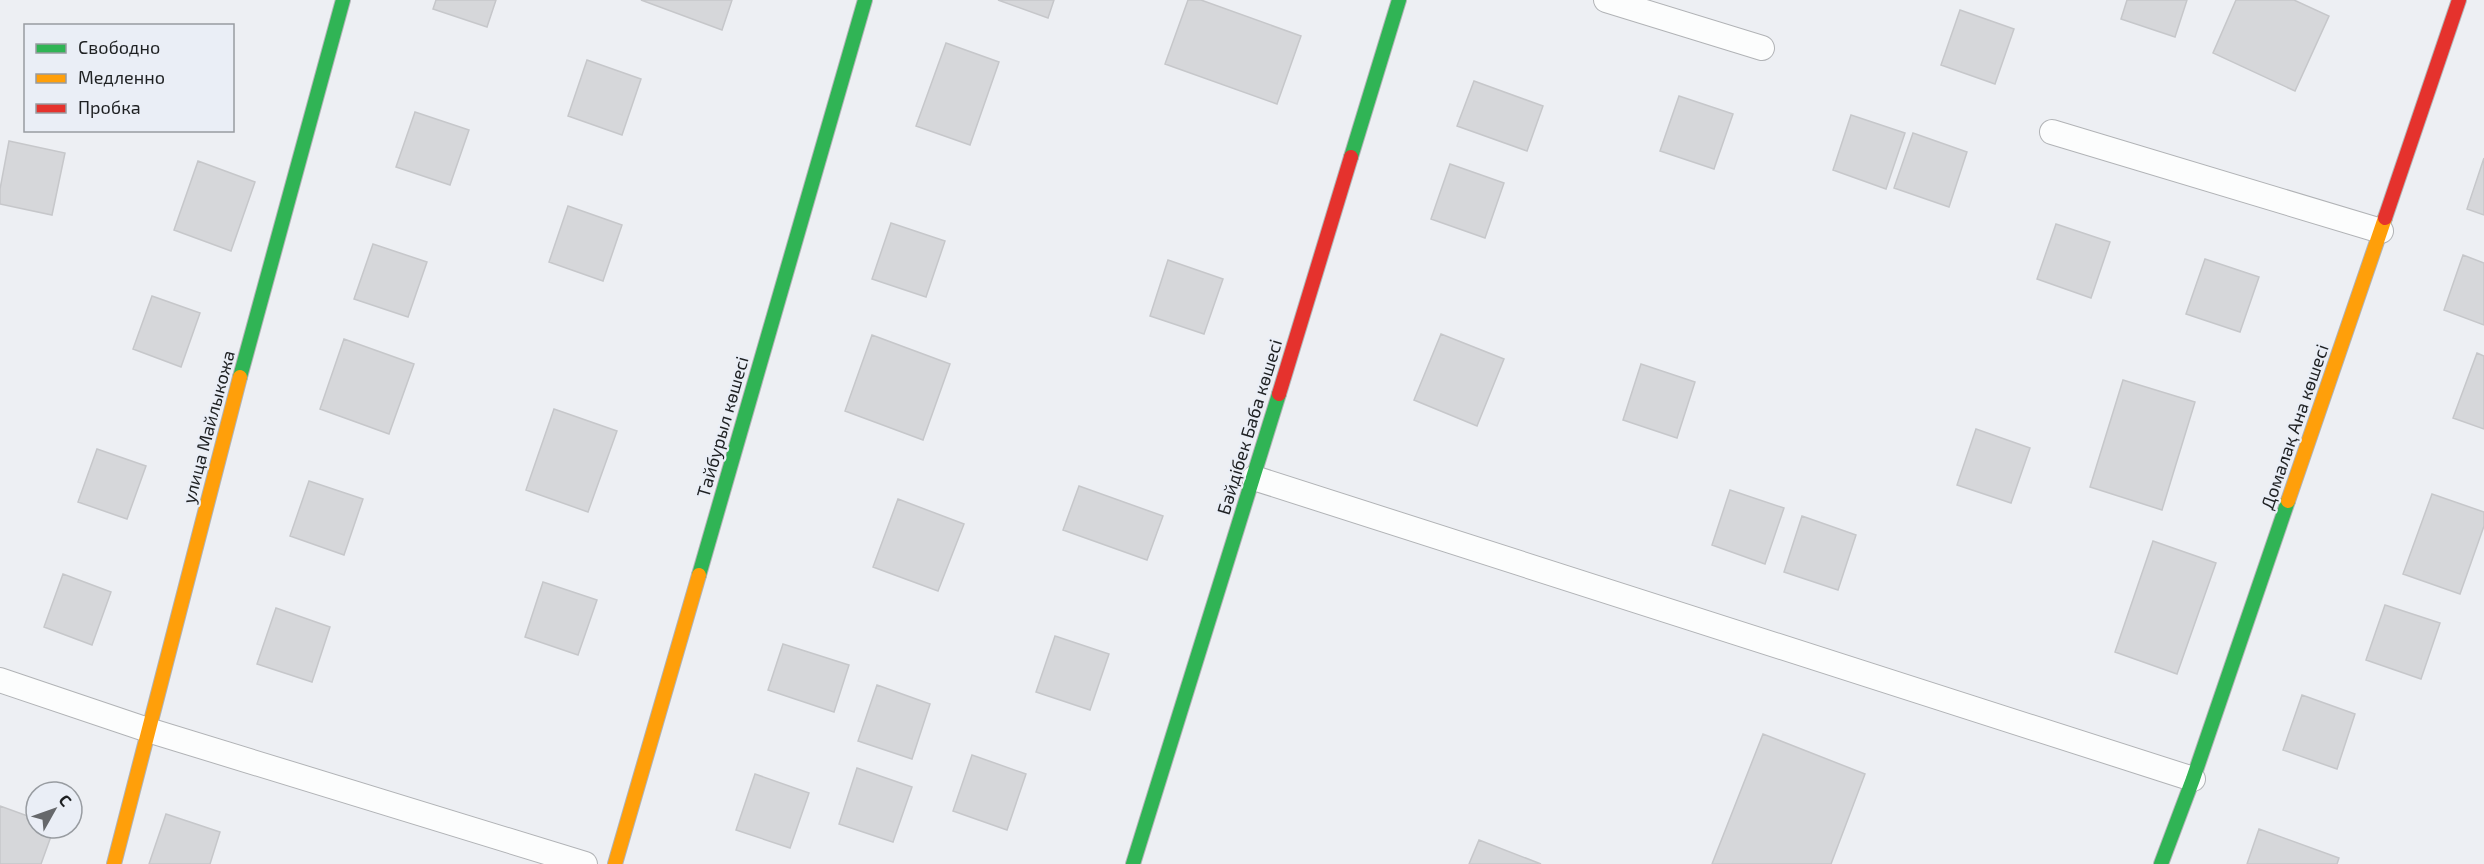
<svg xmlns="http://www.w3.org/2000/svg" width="2484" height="864" font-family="'Exo 2',sans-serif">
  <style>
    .building { fill: #d6d7da; stroke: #c6c7ca; stroke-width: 1.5 }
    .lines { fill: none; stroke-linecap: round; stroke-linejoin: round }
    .lane-casing { stroke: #b1b3b6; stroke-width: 26 }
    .fast-casing { stroke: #b1b3b6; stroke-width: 16 }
    .slow-casing { stroke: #b1b3b6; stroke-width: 16 }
    .jam-casing { stroke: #b1b3b6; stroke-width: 16 }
    .lane { stroke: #fcfdfd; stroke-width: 24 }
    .fast { stroke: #30b455; stroke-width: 14 }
    .slow { stroke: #ff9f0a; stroke-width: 14 }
    .jam { stroke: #e5322d; stroke-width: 14 }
    .labels { text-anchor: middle; stroke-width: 4.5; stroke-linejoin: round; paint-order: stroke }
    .street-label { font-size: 18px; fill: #1e2022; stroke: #eaeef6 }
  </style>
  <rect width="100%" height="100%" fill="#edeff3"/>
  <path class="building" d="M 436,0 L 496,0 L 487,27 L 433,9 Z
    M 641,0 L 732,0 L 722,30 Z
    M 998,0 L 1054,0 L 1048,18 Z
    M 1188,0 L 1201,0 L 1301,36 L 1277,104 L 1165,64 Z
    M 2127,0 L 2187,0 L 2175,37 L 2121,19 Z
    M 2236,0 L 2294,0 L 2329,16 L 2295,91 L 2213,53 Z
    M 1960,10 L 2014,29 L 1995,84 L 1941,65 Z
    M 946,43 L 999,62 L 970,145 L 916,126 Z
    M 587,60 L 641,79 L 622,135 L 568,116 Z
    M 1474,81 L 1543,106 L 1527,151 L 1457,126 Z
    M 1679,96 L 1733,114 L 1714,169 L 1660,151 Z
    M 415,112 L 469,130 L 450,185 L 396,167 Z
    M 1851,115 L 1905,133 L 1886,189 L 1833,170 Z
    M 1913,133 L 1967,152 L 1949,207 L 1894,188 Z
    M 9,141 L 65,153 L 52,215 L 0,204 L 0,189 Z
    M 2484,158 L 2484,215 L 2467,209 Z
    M 198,161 L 255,182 L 231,251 L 174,230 Z
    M 1450,164 L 1504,183 L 1485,238 L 1431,219 Z
    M 568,206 L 622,225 L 603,281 L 549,262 Z
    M 891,223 L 945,241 L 926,297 L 872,279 Z
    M 2056,224 L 2110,242 L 2091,298 L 2037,279 Z
    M 373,244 L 427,262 L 408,317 L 354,299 Z
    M 2463,255 L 2484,263 L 2484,325 L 2444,310 Z
    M 2205,259 L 2259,277 L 2240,332 L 2186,314 Z
    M 1168,260 L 1223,279 L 1204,334 L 1150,316 Z
    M 152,296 L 200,313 L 181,367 L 133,349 Z
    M 1441,334 L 1504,359 L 1477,426 L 1414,400 Z
    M 872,335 L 950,364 L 923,440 L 845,411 Z
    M 344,339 L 414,364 L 389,434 L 320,409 Z
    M 2477,353 L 2484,356 L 2484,429 L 2453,418 Z
    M 1641,364 L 1695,382 L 1677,438 L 1623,420 Z
    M 2123,380 L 2195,402 L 2162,510 L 2090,487 Z
    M 554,409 L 617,431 L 588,512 L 526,490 Z
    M 1976,429 L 2030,448 L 2011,503 L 1957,485 Z
    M 97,449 L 146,466 L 127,519 L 78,502 Z
    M 309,481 L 363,499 L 344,555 L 290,536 Z
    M 1079,486 L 1163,516 L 1147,560 L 1063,530 Z
    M 1730,490 L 1784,508 L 1765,564 L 1712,545 Z
    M 2432,494 L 2484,512 L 2484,526 L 2460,594 L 2403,574 Z
    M 898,499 L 964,524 L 938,591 L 873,567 Z
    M 1802,516 L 1856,535 L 1838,590 L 1784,572 Z
    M 2153,541 L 2216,563 L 2177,674 L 2115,652 Z
    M 63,574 L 111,592 L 92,645 L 44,627 Z
    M 543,582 L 597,600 L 578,655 L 525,637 Z
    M 2385,605 L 2440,623 L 2421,679 L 2366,660 Z
    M 276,608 L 330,627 L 312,682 L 257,664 Z
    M 1055,636 L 1109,654 L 1090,710 L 1036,692 Z
    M 783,644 L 849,665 L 834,712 L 768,690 Z
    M 877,685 L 930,704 L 912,759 L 858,741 Z
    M 2302,695 L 2355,714 L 2337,769 L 2283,750 Z
    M 1763,734 L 1865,774 L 1831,864 L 1712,864 Z
    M 972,755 L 1026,774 L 1007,830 L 953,811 Z
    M 857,768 L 912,787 L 893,842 L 839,824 Z
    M 755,774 L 809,793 L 790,848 L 736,830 Z
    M 0,806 L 36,819 L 36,828 L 54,828 L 41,864 L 0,864 Z
    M 166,814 L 220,832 L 210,864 L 149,864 Z
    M 2259,829 L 2339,858 L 2337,864 L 2247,864 Z
    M 1479,840 L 1541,864 L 1469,864 Z"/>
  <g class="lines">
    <defs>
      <path id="lane" d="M 1606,0 L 1762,48
        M 2052,132 L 2381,231
        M 1254,478 L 2193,779
        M 0,680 L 148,730 L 585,864"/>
      <path id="fast" d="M 1351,157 L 1399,0
        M 240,377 L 343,0
        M 699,575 L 865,0
        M 1133,864 L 1279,394
        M 2161,864 L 2193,779 L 2288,501"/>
      <path id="slow" d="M 2288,501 L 2385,218
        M 114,864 L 240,377
        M 615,864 L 699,575"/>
      <path id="jam" d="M 2385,218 L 2459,0
        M 1279,394 L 1351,157"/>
    </defs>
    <use href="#lane" class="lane-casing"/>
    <use href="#fast" class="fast-casing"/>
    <use href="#slow" class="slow-casing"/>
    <use href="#jam" class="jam-casing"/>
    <use href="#lane" class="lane"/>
    <use href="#fast" class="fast"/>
    <use href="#slow" class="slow"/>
    <use href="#jam" class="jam"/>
  </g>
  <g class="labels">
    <g class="street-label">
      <text transform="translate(209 427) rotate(-75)" y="6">улица Майлыкожа</text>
      <text transform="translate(723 427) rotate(-74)" y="6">Тайбурыл көшесі</text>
      <text transform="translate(1250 427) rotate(-73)" y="6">Бәйдібек Баба көшесі</text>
      <text transform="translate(2295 427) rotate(-71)" y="6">Домалақ Ана көшесі</text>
    </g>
  </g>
  <rect x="24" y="24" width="210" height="108" fill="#eaeef6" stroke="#989ca1" stroke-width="1.5"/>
  <rect x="36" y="44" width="30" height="9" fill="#30b455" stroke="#989ca1" stroke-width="1.5"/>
  <text x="78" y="54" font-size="18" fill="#1e2022">Свободно</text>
  <rect x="36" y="74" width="30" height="9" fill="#ff9f0a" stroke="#989ca1" stroke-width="1.5"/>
  <text x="78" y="84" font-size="18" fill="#1e2022">Медленно</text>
  <rect x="36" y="104" width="30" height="9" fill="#e5322d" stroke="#989ca1" stroke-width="1.5"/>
  <text x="78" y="114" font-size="18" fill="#1e2022">Пробка</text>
  <g transform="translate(54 810) rotate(50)"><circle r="28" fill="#eaeef6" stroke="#989ca1" stroke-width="1.5"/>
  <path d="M0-4.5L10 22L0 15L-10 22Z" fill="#66686b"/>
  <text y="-9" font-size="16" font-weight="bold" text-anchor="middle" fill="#1e2022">С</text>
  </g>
</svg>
